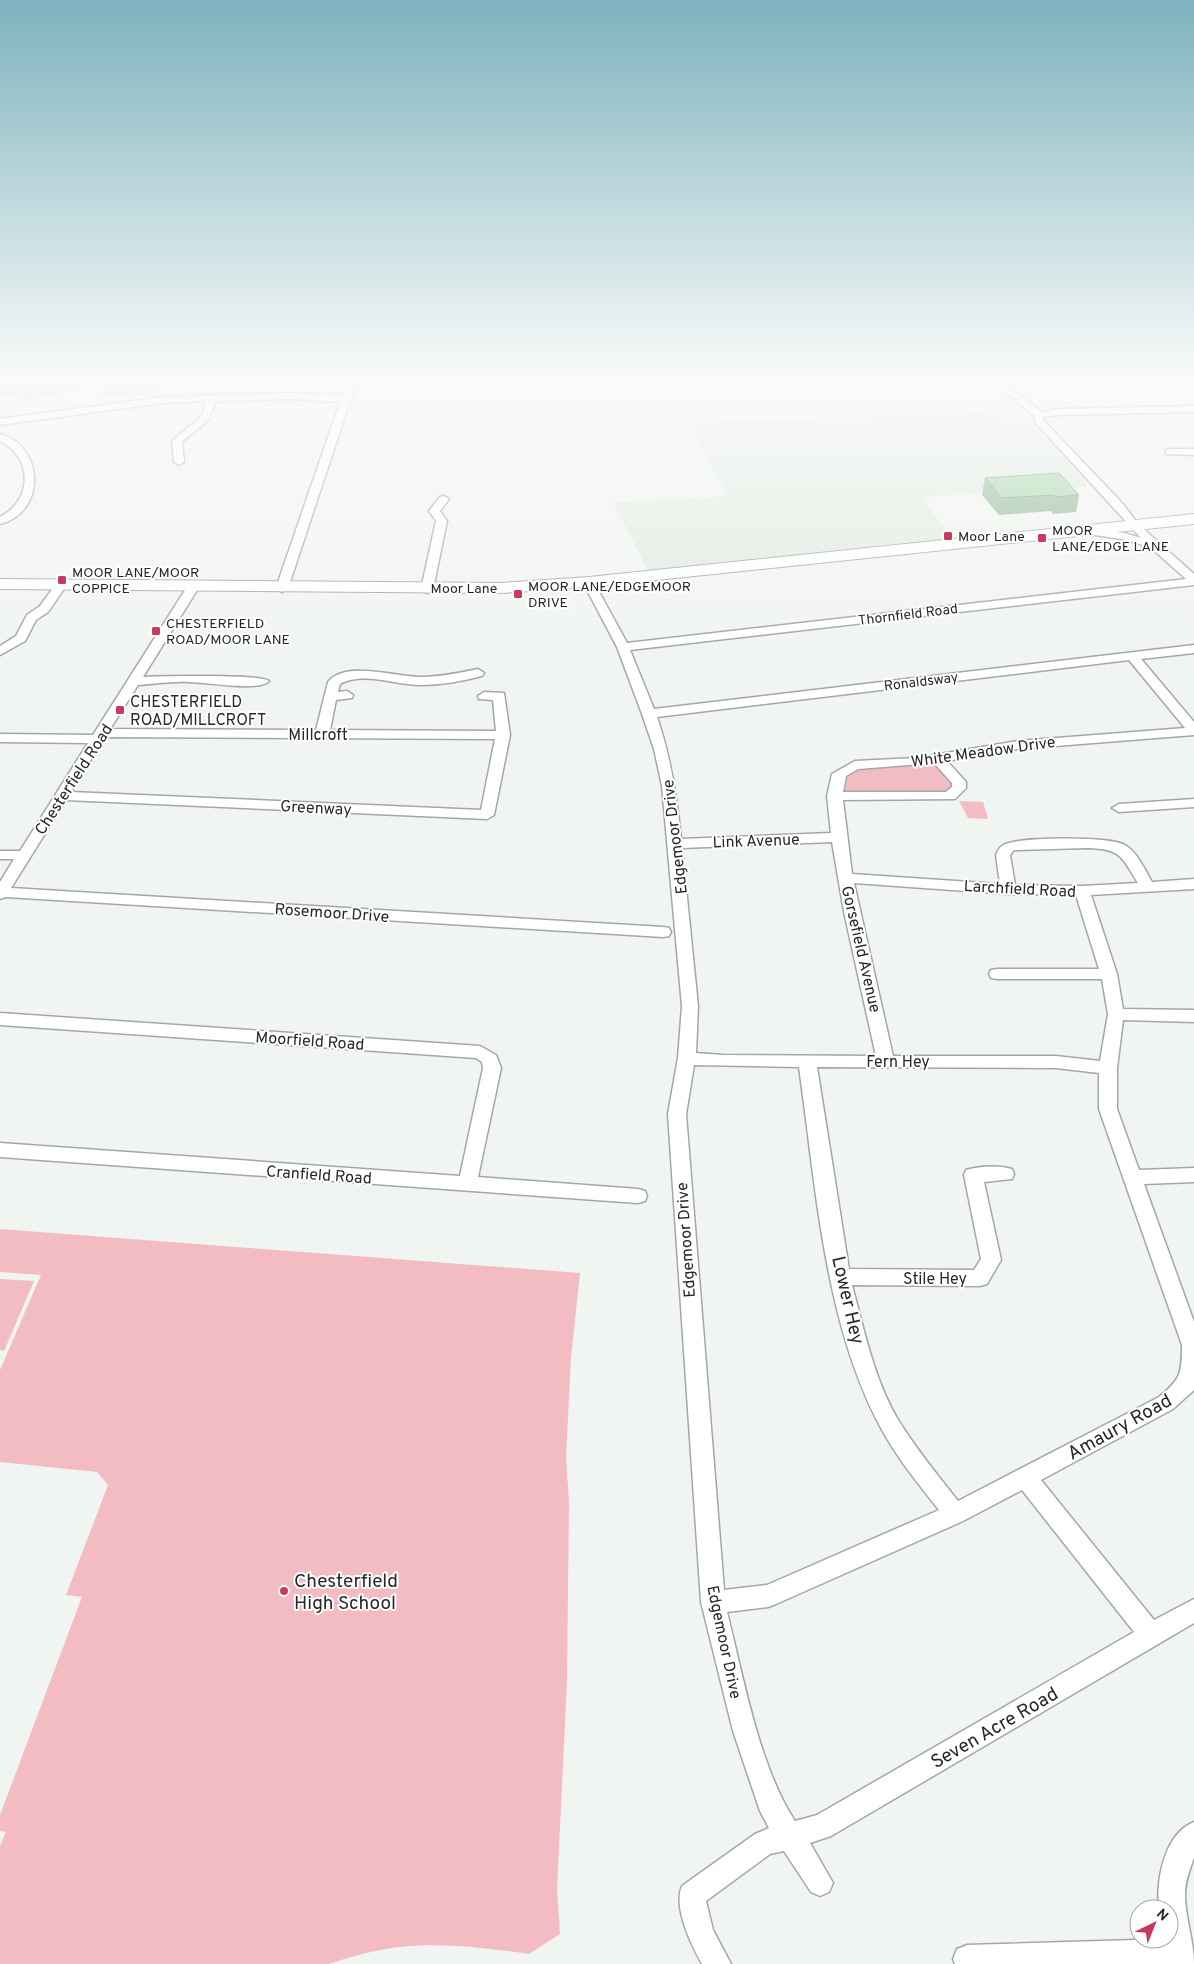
<svg xmlns="http://www.w3.org/2000/svg" width="1194" height="1964" font-family="Overpass,sans-serif">
  <style>
    .built { fill: #e1ebe1 }
    .green { fill: #f3bcc3 }
    .lines { fill: none; stroke-linecap: round; stroke-linejoin: round }
    .minor-casing { stroke: #a4a7a4; stroke-width: 3 }
    .highway-casing { stroke: #a4a7a4; stroke-width: 2 }
    .minor { fill: #fff; fill-rule: evenodd }
    .highway { fill: #fff; fill-rule: evenodd }
    .wall { fill: #87b48a }
    .building { fill: #9dd1a0; stroke: #6e9270 }
    .poi-dot { fill: #c8395f; stroke: #fff; stroke-width: 2 }
    .labels { text-anchor: middle; stroke-width: 4; stroke-linejoin: round; paint-order: stroke }
    .far-poi-label { font-size: 14px; fill: #262726; stroke: #fff; text-anchor: start }
    .far-street-label { font-size: 14px; fill: #262726; stroke: #fff }
    .poi-label { font-size: 16px; fill: #262726; stroke: #fff; text-anchor: start }
    .street-label { font-size: 16px; fill: #262726; stroke: #fff }
    .near-street-label { font-size: 19px; fill: #262726; stroke: #fff }
    .near-poi-label { font-size: 19px; fill: #262726; stroke: #fff; text-anchor: start }
  </style>
  <rect width="100%" height="100%" fill="#f1f5f1"/>
  <path class="built" d="M 999,412 L 1008,423 L 1032,422 L 1084,478 L 1083,480 L 1089,487 L 921,497 L 954,540 L 894,544 L 842,549 L 824,554 L 649,572 L 614,503 L 728,496 L 688,423 Z"/>
  <path class="green" d="M 0,373 L 163,373 L 130,377 L 167,377 L 154,396 L 102,396 L 117,378 L 32,400 L 0,395 Z
    M 931,763 L 938,765 L 953,781 L 953,787 L 946,793 L 845,793 L 842,791 L 842,778 L 853,769 Z
    M 959,801 L 983,802 L 988,819 L 968,818 Z
    M 0,1229 L 580,1273 L 571,1358 L 566,1457 L 569,1502 L 567,1681 L 557,1890 L 560,1934 L 529,1954 C 488,1948 440,1942 399,1947 C 374,1950 351,1957 328,1964 L 0,1964 L 0,1846 L 6,1832 L 0,1831 L 0,1815 L 82,1597 L 66,1595 L 108,1485 L 97,1472 L 0,1462 L 0,1370 L 41,1275 L 0,1272 Z
    M 0,1279 L 34,1281 L 4,1351 L 0,1350 Z"/>
  <g class="lines">
    <defs>
      <path id="minor" d="M 342,373 L 352,373 L 355,386 L 288,588 L 282,592 L 276,588 L 340,402 L 291,399 L 216,401 L 209,419 L 182,442 L 184,462 L 179,465 L 174,462 L 172,441 L 202,416 L 206,401 L 162,403 L 0,425 L 0,419 L 162,397 L 291,393 L 342,396 L 345,386 Z
        M 983,373 L 993,373 L 1041,412 L 1060,409 L 1194,406 L 1194,412 L 1060,415 L 1043,417 L 1043,420 L 1123,504 L 1138,524 L 1194,574 L 1194,585 L 630,650 L 654,709 L 1194,645 L 1194,653 L 1141,659 L 1194,722 L 1194,735 L 1018,749 L 947,761 L 966,782 L 966,788 L 955,799 L 843,800 L 852,874 L 1000,884 L 996,855 C 998,850 1000,846 1006,844 C 1023,837 1109,836 1125,845 C 1137,852 1145,870 1152,882 L 1194,879 L 1194,889 L 1091,895 L 1117,974 L 1123,1009 L 1194,1010 L 1194,1022 L 1123,1020 L 1117,1068 L 1117,1109 L 1139,1170 L 1194,1168 L 1194,1182 L 1144,1184 L 1194,1322 L 1194,1390 L 1173,1409 L 1041,1480 L 1154,1620 L 1194,1599 L 1194,1623 L 831,1836 L 810,1843 L 833,1883 L 829,1892 L 820,1896 L 811,1892 L 784,1851 L 770,1854 L 706,1901 L 713,1930 L 731,1964 L 702,1964 C 691,1944 673,1907 682,1886 L 755,1834 L 769,1828 L 760,1811 L 733,1731 L 701,1602 L 668,1114 L 678,1058 L 682,1006 L 662,786 L 654,749 L 642,714 L 617,647 L 587,590 L 589,588 L 597,588 L 627,643 L 1186,579 L 1150,547 L 1122,539 L 1081,533 L 1081,529 L 1085,528 L 1124,533 L 1141,538 L 1035,422 L 1034,416 ZM 1129,660 L 1185,728 L 1018,741 L 916,758 L 855,761 L 832,774 L 827,796 L 831,833 L 681,839 C 677,797 671,758 657,717 ZM 934,763 L 952,783 L 952,787 L 946,792 L 843,792 L 846,776 L 858,769 ZM 832,842 L 844,912 L 876,1056 L 723,1055 L 696,1053 L 698,1006 L 682,848 ZM 1087,848 C 1121,849 1121,856 1138,883 L 1082,886 L 1015,885 L 1010,855 L 1014,850 ZM 854,883 L 1008,894 L 1076,895 L 1099,969 L 997,969 L 991,970 L 989,974 L 991,978 L 997,979 L 1102,979 L 1108,1014 L 1100,1061 L 1056,1056 L 893,1056 ZM 694,1065 L 799,1067 C 816,1186 824,1324 882,1430 C 898,1459 919,1485 939,1510 L 767,1585 L 724,1590 L 686,1114 ZM 817,1067 L 1056,1068 L 1099,1073 L 1099,1109 L 1182,1345 C 1182,1373 1181,1379 1159,1397 L 958,1501 C 937,1474 915,1448 897,1418 C 874,1378 864,1330 852,1285 L 980,1286 L 987,1284 L 1001,1260 L 984,1182 L 1012,1179 L 1014,1174 L 1012,1169 C 999,1165 979,1166 966,1170 L 964,1175 L 981,1259 L 974,1270 L 849,1269 ZM 1022,1490 L 1134,1632 L 817,1815 L 795,1821 C 759,1767 743,1675 727,1612 L 768,1607 L 776,1604 L 963,1521 Z
        M 0,434 C 45,446 46,513 0,524 L 0,517 C 33,500 33,457 0,441 Z
        M 1170,449 L 1194,449 L 1194,455 L 1166,454 L 1166,450 Z
        M 444,496 L 449,499 L 440,511 L 447,521 L 433,589 L 427,593 L 421,589 L 436,521 L 429,511 L 440,497 Z
        M 60,583 L 66,586 L 48,612 L 36,620 L 25,641 L 0,655 L 0,646 L 16,636 L 27,615 L 40,606 L 56,584 Z
        M 193,583 L 199,587 L 143,677 C 159,676 264,674 269,681 C 260,692 205,682 189,682 C 172,681 155,684 138,685 L 110,729 L 316,730 L 328,682 C 345,660 396,677 421,677 C 440,677 459,673 478,669 L 484,673 L 482,676 C 463,681 441,685 421,685 C 394,685 364,671 340,684 L 338,692 L 347,691 L 353,695 L 352,698 L 336,700 L 330,730 L 496,731 L 493,700 L 479,699 L 478,696 L 484,692 L 504,693 L 510,735 L 494,815 L 487,819 L 66,800 L 11,888 L 663,927 L 669,928 L 671,932 L 669,936 L 663,937 L 6,897 L 0,899 L 0,882 L 14,859 L 0,859 L 0,851 L 20,851 L 88,743 L 0,742 L 0,734 L 93,735 L 187,587 ZM 105,737 L 495,739 L 481,810 L 71,792 Z
        M 1194,799 L 1194,807 L 1119,812 L 1112,808 L 1119,804 Z
        M 0,1013 L 480,1046 L 496,1055 L 501,1068 L 478,1177 L 638,1189 L 645,1191 L 647,1196 L 645,1201 L 638,1203 L 0,1157 L 0,1143 L 460,1176 L 483,1068 L 482,1062 L 476,1058 L 0,1025 Z
        M 1194,1822 C 1194,1832 1194,1847 1194,1857 C 1190,1870 1185,1880 1185,1895 C 1185,1918 1194,1940 1194,1964 L 955,1964 L 953,1959 L 957,1949 L 967,1945 L 1169,1939 L 1169,1909 L 1159,1909 C 1156,1880 1164,1834 1194,1822 Z"/>
      <path id="highway" d="M 1194,514 L 1194,524 L 589,587 L 501,593 L 0,589 L 0,579 L 501,583 L 589,577 Z"/>
    </defs>
    <use href="#minor" class="minor-casing"/>
    <use href="#highway" class="highway-casing"/>
    <use href="#minor" class="minor"/>
    <use href="#highway" class="highway"/>
  </g>
  <path class="wall" d="M 985,478 L 1079,495 L 1076,512 L 1053,514 L 1051,511 L 999,515 L 982,495 Z"/>
  <path class="building" d="M 1059,473 L 1079,495 L 1056,497 L 1054,495 L 1002,498 L 985,478 Z"/>
  <linearGradient id="sky" x2="0" y2="1"><stop stop-color="#7db2be"/><stop offset="0.58" stop-color="#f9faf9"/><stop offset="1" stop-color="#f9faf9" stop-opacity="0"/></linearGradient>
  <rect width="1194" height="648" fill="url(#sky)"/>
  <g class="poi-dot">
    <rect x="943" y="531" width="10" height="10" rx="2.5"/>
    <rect x="1037" y="533" width="10" height="10" rx="2.5"/>
    <rect x="57" y="575" width="10" height="10" rx="2.5"/>
    <rect x="513" y="589" width="10" height="10" rx="2.5"/>
    <rect x="151" y="626" width="10" height="10" rx="2.5"/>
    <rect x="115" y="705" width="10" height="10" rx="2.5"/>
    <circle cx="284" cy="1591" r="5"/>
  </g>
  <g class="labels">
    <g class="far-poi-label">
      <text x="1052" y="535">MOOR<tspan x="1052" dy="16">LANE/EDGE LANE</tspan></text>
      <text x="958" y="541">Moor Lane</text>
      <text x="72" y="577">MOOR LANE/MOOR<tspan x="72" dy="16">COPPICE</tspan></text>
      <text x="528" y="591">MOOR LANE/EDGEMOOR<tspan x="528" dy="16">DRIVE</tspan></text>
      <text x="166" y="628">CHESTERFIELD<tspan x="166" dy="16">ROAD/MOOR LANE</tspan></text>
    </g>
    <g class="far-street-label">
      <text x="464" y="593">Moor Lane</text>
      <text transform="translate(908 614) rotate(-7)" y="5">Thornfield Road</text>
      <text transform="translate(921 681) rotate(-7)" y="5">Ronaldsway</text>
    </g>
    <g class="poi-label">
      <text x="130" y="707">CHESTERFIELD<tspan x="130" dy="18">ROAD/MILLCROFT</tspan></text>
    </g>
    <g class="street-label">
      <text x="318" y="740">Millcroft</text>
      <text transform="translate(983 751) rotate(-8)" y="6">White Meadow Drive</text>
      <text transform="translate(73 779) rotate(-57)" y="6">Chesterfield Road</text>
      <text transform="translate(316 807) rotate(3)" y="6">Greenway</text>
      <text transform="translate(674 837) rotate(-97)" y="6">Edgemoor Drive</text>
      <text transform="translate(756 840) rotate(-2)" y="6">Link Avenue</text>
      <text transform="translate(1020 888) rotate(3)" y="6">Larchfield Road</text>
      <text transform="translate(332 912) rotate(4)" y="6">Rosemoor Drive</text>
      <text transform="translate(862 949) rotate(77)" y="6">Gorsefield Avenue</text>
      <text transform="translate(310 1040) rotate(4)" y="6">Moorfield Road</text>
      <text x="898" y="1067">Fern Hey</text>
      <text transform="translate(319 1174) rotate(4)" y="6">Cranfield Road</text>
      <text transform="translate(685 1240) rotate(-94)" y="6">Edgemoor Drive</text>
      <text x="935" y="1284">Stile Hey</text>
      <text transform="translate(725 1642) rotate(78)" y="6">Edgemoor Drive</text>
    </g>
    <g class="near-street-label">
      <text transform="translate(849 1300) rotate(77)" y="7">Lower Hey</text>
      <text transform="translate(1119 1426) rotate(-29)" y="7">Amaury Road</text>
      <text transform="translate(994 1727) rotate(-30)" y="7">Seven Acre Road</text>
    </g>
    <g class="near-poi-label">
      <text x="294" y="1587">Chesterfield<tspan x="294" dy="22">High School</tspan></text>
    </g>
  </g>
  <g transform="translate(1154 1924) rotate(43)"><circle r="24" fill="#ffffff" stroke="#a8a9a8"/>
  <path d="M0-4L9 19L0 12L-9 19Z" fill="#c8395f"/>
  <text y="-8" font-size="14" font-weight="bold" text-anchor="middle" fill="#262726">N</text>
  </g>
</svg>
